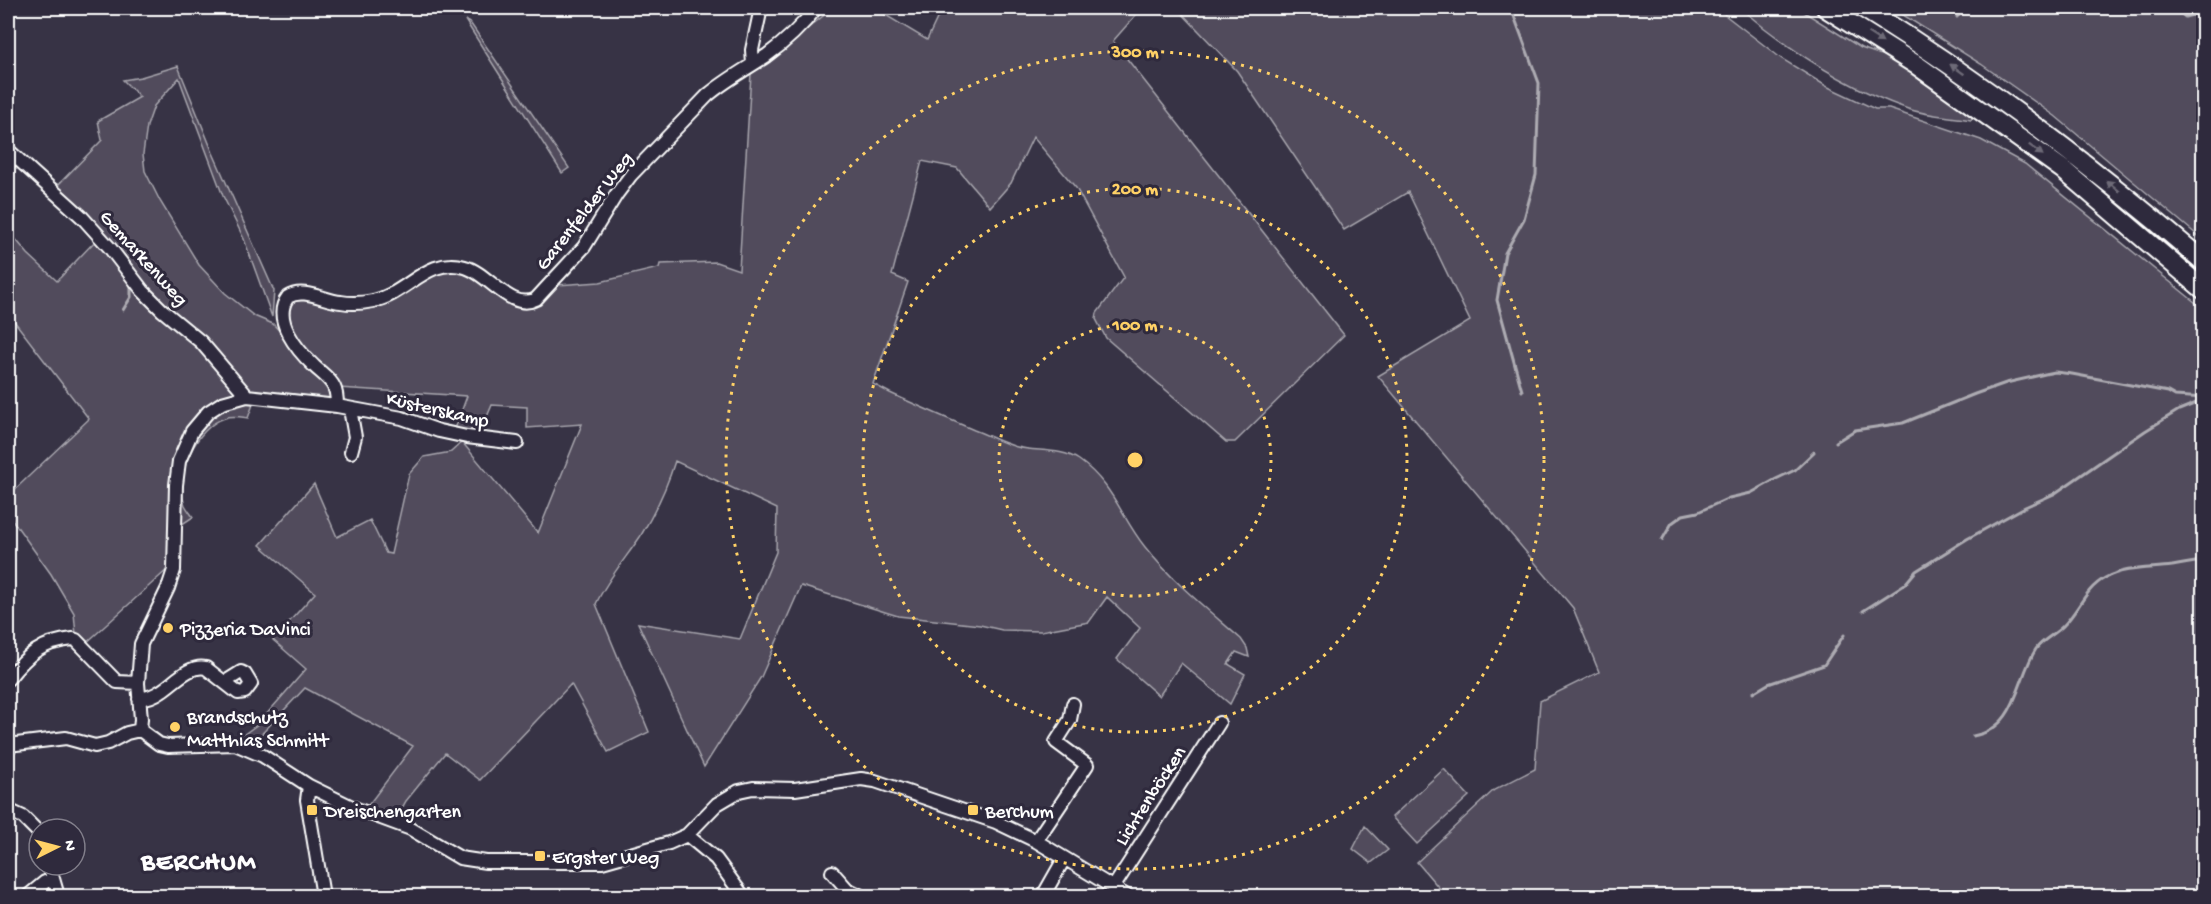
<svg xmlns="http://www.w3.org/2000/svg" width="2211" height="904" font-family="'Gochi Hand',sans-serif">
  <style>
    .green { fill: #514c5c; stroke: #a8a6ae; stroke-width: 1.5 }
    .lines { fill: none; stroke-linecap: round; stroke-linejoin: round }
    .stream { stroke: #adabb2; stroke-width: 3 }
    .minor-casing { stroke: #fff; stroke-width: 16 }
    .highway-casing { stroke: #fff; stroke-width: 22 }
    .minor { stroke: #2f2a3d; stroke-width: 12 }
    .highway { stroke: #2f2a3d; stroke-width: 18 }
    .oneway { fill: #6d6a77 }
    .ring { fill: none; stroke: #ffd166; stroke-width: 3; stroke-dasharray: 3 6 }
    .poi-dot { fill: #ffd166; stroke: #2f2a3d; stroke-width: 2 }
    .labels { text-anchor: middle; stroke-width: 6; stroke-linejoin: round; paint-order: stroke }
    .street-label { font-size: 20px; fill: #fff; stroke: #2f2a3d }
    .poi-label { font-size: 20px; fill: #fff; stroke: #2f2a3d; text-anchor: start }
    .district-label { font-size: 26px; font-weight: bold; letter-spacing: 1.5px; fill: #fff; stroke: #2f2a3d }
    .centre { fill: #ffd166; stroke: #2f2a3d; stroke-width: 3 }
    .ring-label { font-size: 18px; text-anchor: middle; font-weight: bold; fill: #ffd166; stroke: #2f2a3d; stroke-width: 6; stroke-linejoin: round; paint-order: stroke }
  </style>
  <rect width="100%" height="100%" fill="#373345"/>
  <filter id="ink" filterUnits="userSpaceOnUse"><feTurbulence type="fractalNoise" baseFrequency=".0167" numOctaves="2"/><feDisplacementMap in="SourceGraphic" scale="12" xChannelSelector="R" yChannelSelector="G"/><feConvolveMatrix kernelMatrix="1 2 1 2 8 2 1 2 1" color-interpolation-filters="sRGB"/></filter>
  <g filter="url(#ink)">
    <path class="green" d="M 825,8 L 884,8 L 882,13 L 927,40 L 942,8 L 1142,8 L 1113,41 L 1344,335 L 1235,442 L 1226,442 L 1106,338 L 1096,319 L 1097,313 L 1124,277 L 1076,188 L 1033,137 L 1011,183 L 990,207 L 957,168 L 922,161 L 892,275 L 908,282 L 873,384 L 890,393 C 918,406 946,418 974,430 C 988,435 1002,443 1017,447 C 1037,452 1061,448 1079,460 C 1113,484 1121,517 1145,547 C 1173,582 1207,609 1241,639 L 1247,648 L 1249,657 L 1236,652 L 1228,664 L 1245,674 L 1230,704 L 1181,663 L 1159,696 L 1117,659 L 1140,628 L 1107,597 L 1089,622 L 1041,631 L 1002,630 L 980,625 L 898,616 L 801,586 L 761,677 L 704,767 L 638,623 L 740,639 L 776,552 L 777,509 L 675,461 C 667,487 654,514 640,537 C 625,559 607,580 596,604 L 649,732 L 608,752 L 571,684 L 480,780 L 445,753 L 406,801 L 397,817 L 366,808 L 413,746 L 305,688 L 251,745 L 239,738 L 258,724 L 306,669 L 273,640 L 315,593 L 260,545 L 314,484 L 337,537 L 370,520 L 386,553 L 391,554 L 409,474 L 424,457 L 451,452 L 462,442 L 538,533 L 582,424 L 527,428 L 527,407 L 492,405 L 486,419 L 473,432 L 455,429 L 467,396 L 338,388 L 313,362 L 285,323 L 292,297 L 352,306 L 432,272 L 457,268 L 524,306 L 534,306 L 557,285 L 600,282 L 659,268 L 660,264 L 716,262 L 739,270 L 751,74 L 823,16 Z
      M 1177,8 L 1720,8 L 1725,15 L 1782,59 L 1826,86 L 1875,109 L 1889,109 L 1981,140 L 2025,164 L 2201,307 L 2204,309 L 2203,896 L 1446,896 L 1417,862 L 1494,790 L 1535,769 L 1540,701 L 1599,672 L 1573,608 L 1378,376 L 1470,321 L 1408,192 L 1344,230 L 1237,71 Z
      M 1740,8 L 1798,8 L 1861,48 L 1890,58 L 1973,116 L 1971,120 C 1951,116 1928,116 1908,109 C 1847,88 1788,49 1740,8 Z
      M 1892,8 L 2203,8 L 2203,240 L 2055,116 L 1981,64 Z
      M 465,20 L 471,24 L 569,168 L 562,173 Z
      M 178,66 L 213,153 L 274,291 L 272,317 L 244,239 L 223,196 L 179,78 L 154,106 L 147,126 L 143,154 L 145,171 L 160,201 L 199,265 L 225,293 L 254,316 L 273,324 L 326,381 L 331,392 L 328,403 L 249,393 L 168,311 L 54,189 L 102,140 L 98,121 L 140,97 L 123,80 L 141,77 Z
      M 8,230 L 28,254 L 57,281 L 97,239 L 255,399 L 248,418 C 241,417 232,415 225,418 C 195,427 174,477 185,505 C 187,509 191,514 193,517 L 170,532 L 169,568 L 84,645 L 76,635 L 74,613 L 51,574 L 8,514 L 8,496 L 89,419 L 8,313 Z
      M 1444,769 L 1469,796 L 1417,844 L 1392,817 Z
      M 1365,826 L 1388,850 L 1371,863 L 1353,849 Z"/>
    <g class="lines">
      <path class="stream" d="M 1511,8 L 1539,83 L 1536,175 L 1524,219 L 1505,253 L 1497,300 L 1522,391
        M 2012,8 C 2017,8 2022,11 2026,12 C 2037,14 2048,9 2058,12 L 2064,8
        M 2175,8 L 2185,17 L 2204,12
        M 1957,17 L 1966,8
        M 123,310 L 131,297 L 131,285
        M 1836,442 L 1855,430 L 1903,423 L 1975,394 L 2006,383 L 2045,374 L 2055,372 L 2072,374 L 2168,392 L 2175,396 L 2204,398
        M 1662,540 L 1672,523 L 1683,515 L 1698,512 L 1729,498 L 1751,493 L 1776,479 L 1795,470 L 1814,452
        M 2203,589 L 2204,587
        M 1863,611 L 1905,584 L 1916,571 L 1967,539 L 2025,507 L 2054,494 L 2145,431 L 2179,410 L 2204,400
        M 1753,693 L 1768,684 L 1824,665 L 1844,635
        M 1973,736 C 2018,728 2016,680 2036,649 C 2043,639 2056,634 2064,625 C 2079,610 2085,589 2105,578 C 2125,567 2150,569 2172,566 C 2183,564 2193,562 2204,561"/>
      <defs>
        <path id="minor" d="M 753,64 L 752,50 L 761,8
          M 8,150 L 82,217 L 110,248 L 143,291 L 162,310 L 201,342 L 247,396
          M 337,406 L 402,418 L 439,431 L 467,437 L 517,443
          M 350,409 L 355,437 L 351,452
          M 8,679 C 27,655 41,642 73,639 L 76,640 L 117,682 L 138,683
          M 139,699 C 147,698 154,696 161,691 C 174,683 189,664 206,668 L 238,693 L 245,692 L 251,684 L 245,674 L 241,672 L 225,682
          M 140,730 L 141,719 L 138,683 L 141,644 L 168,588 L 174,570 L 176,485 L 179,461 L 192,431 L 208,412 L 222,403 L 247,396 L 337,406 C 337,399 337,393 334,387 C 330,378 321,373 314,366 C 298,351 271,319 288,297 C 303,287 325,301 341,302 C 352,304 363,303 373,301 C 408,294 427,256 465,267 C 488,273 511,312 536,299 L 584,247 L 616,195 L 631,175 L 708,95 C 726,80 746,69 766,56 C 784,43 803,25 816,8
          M 8,745 L 66,738 L 95,746 L 108,743 L 127,733 L 140,730 L 159,744 L 168,746 L 235,744 L 263,756 L 309,786 L 354,808 L 411,829 L 460,858 L 486,862 L 602,862 L 669,843 L 687,835 L 717,804 L 739,791 L 753,788 L 795,789 L 861,779 L 875,781 L 996,822 L 1036,841 L 1127,896
          M 309,786 L 307,800 L 323,896
          M 8,810 L 23,817 L 39,833
          M 687,835 L 716,859 L 743,896
          M 1036,841 L 1087,765 L 1056,742 L 1070,720 L 1073,704
          M 49,865 L 58,896
          M 832,872 L 847,889 L 861,896
          M 1113,888 L 1219,723
          M 28,896 L 45,882 L 53,879
          M 1043,896 L 1064,859"/>
        <path id="highway" d="M 1826,8 L 1918,66 L 2062,169 L 2204,290
          M 1863,8 C 1984,83 2096,169 2204,262"/>
      </defs>
      <use href="#minor" class="minor-casing"/>
      <use href="#highway" class="highway-casing"/>
      <use href="#minor" class="minor"/>
      <use href="#highway" class="highway"/>
    </g>
    <defs><path id="oneway-solid" d="M-6-.8H1V-3.2L6.5 0L1 3.2V.8H-6Z" transform="scale(1.5)"/></defs>
    <g class="oneway">
      <use href="#oneway-solid" transform="translate(1876 38) rotate(33)"/>
      <use href="#oneway-solid" transform="translate(1957 69) rotate(-145)"/>
      <use href="#oneway-solid" transform="translate(2036 150) rotate(37)"/>
      <use href="#oneway-solid" transform="translate(2113 186) rotate(-140)"/>
    </g>
  </g>
  <g class="ring">
    <circle cx="1135" cy="460" r="136"/>
    <circle cx="1135" cy="460" r="272"/>
    <circle cx="1135" cy="460" r="409"/>
  </g>
  <g class="poi-dot">
    <circle cx="168" cy="628" r="6"/>
    <circle cx="175" cy="727" r="6"/>
    <rect x="306" y="804" width="12" height="12" rx="3"/>
    <rect x="967" y="804" width="12" height="12" rx="3"/>
    <rect x="534" y="850" width="12" height="12" rx="3"/>
  </g>
  <g class="labels">
    <g class="street-label">
      <text transform="translate(583 210) rotate(-52)" y="7">Garenfelder Weg</text>
      <text transform="translate(145 257) rotate(48)" y="7">Gemarkenweg</text>
      <text transform="translate(438 408) rotate(13)" y="7">Küsterskamp</text>
      <text transform="translate(1149 795) rotate(-57)" y="7">Lichtenböcken</text>
    </g>
    <g class="poi-label">
      <text x="180" y="635">Pizzeria DaVinci</text>
      <text x="187" y="723">Brandschutz<tspan x="187" dy="23">Matthias Schmitt</tspan></text>
      <text x="324" y="817">Dreischengarten</text>
      <text x="985" y="817">Berchum</text>
      <text x="552" y="863">Ergster Weg</text>
    </g>
    <g class="district-label">
      <text x="199" y="869">BERCHUM</text>
    </g>
  </g>
  <circle cx="1135" cy="460" r="9" class="centre"/>
  <g class="ring-label">
    <text x="1135" y="57">300 m</text>
    <text x="1135" y="194">200 m</text>
    <text x="1135" y="330">100 m</text>
  </g>
  <rect width="2211" height="904" fill="none" stroke="#2f2a3d" stroke-width="30"/>
  <rect x="15" y="15" width="2181" height="874" fill="none" stroke="#fff" stroke-width="2" filter="url(#ink)"/>
  <g transform="translate(57 847) rotate(84)"><circle r="28" fill="#2f2a3d" stroke="#827f8b" stroke-width="1.5"/>
  <path d="M0-4.5L10 22L0 15L-10 22Z" fill="#ffd166"/>
  <text y="-9" font-size="16" font-weight="bold" text-anchor="middle" fill="#ffffff">N</text>
  </g>
</svg>
